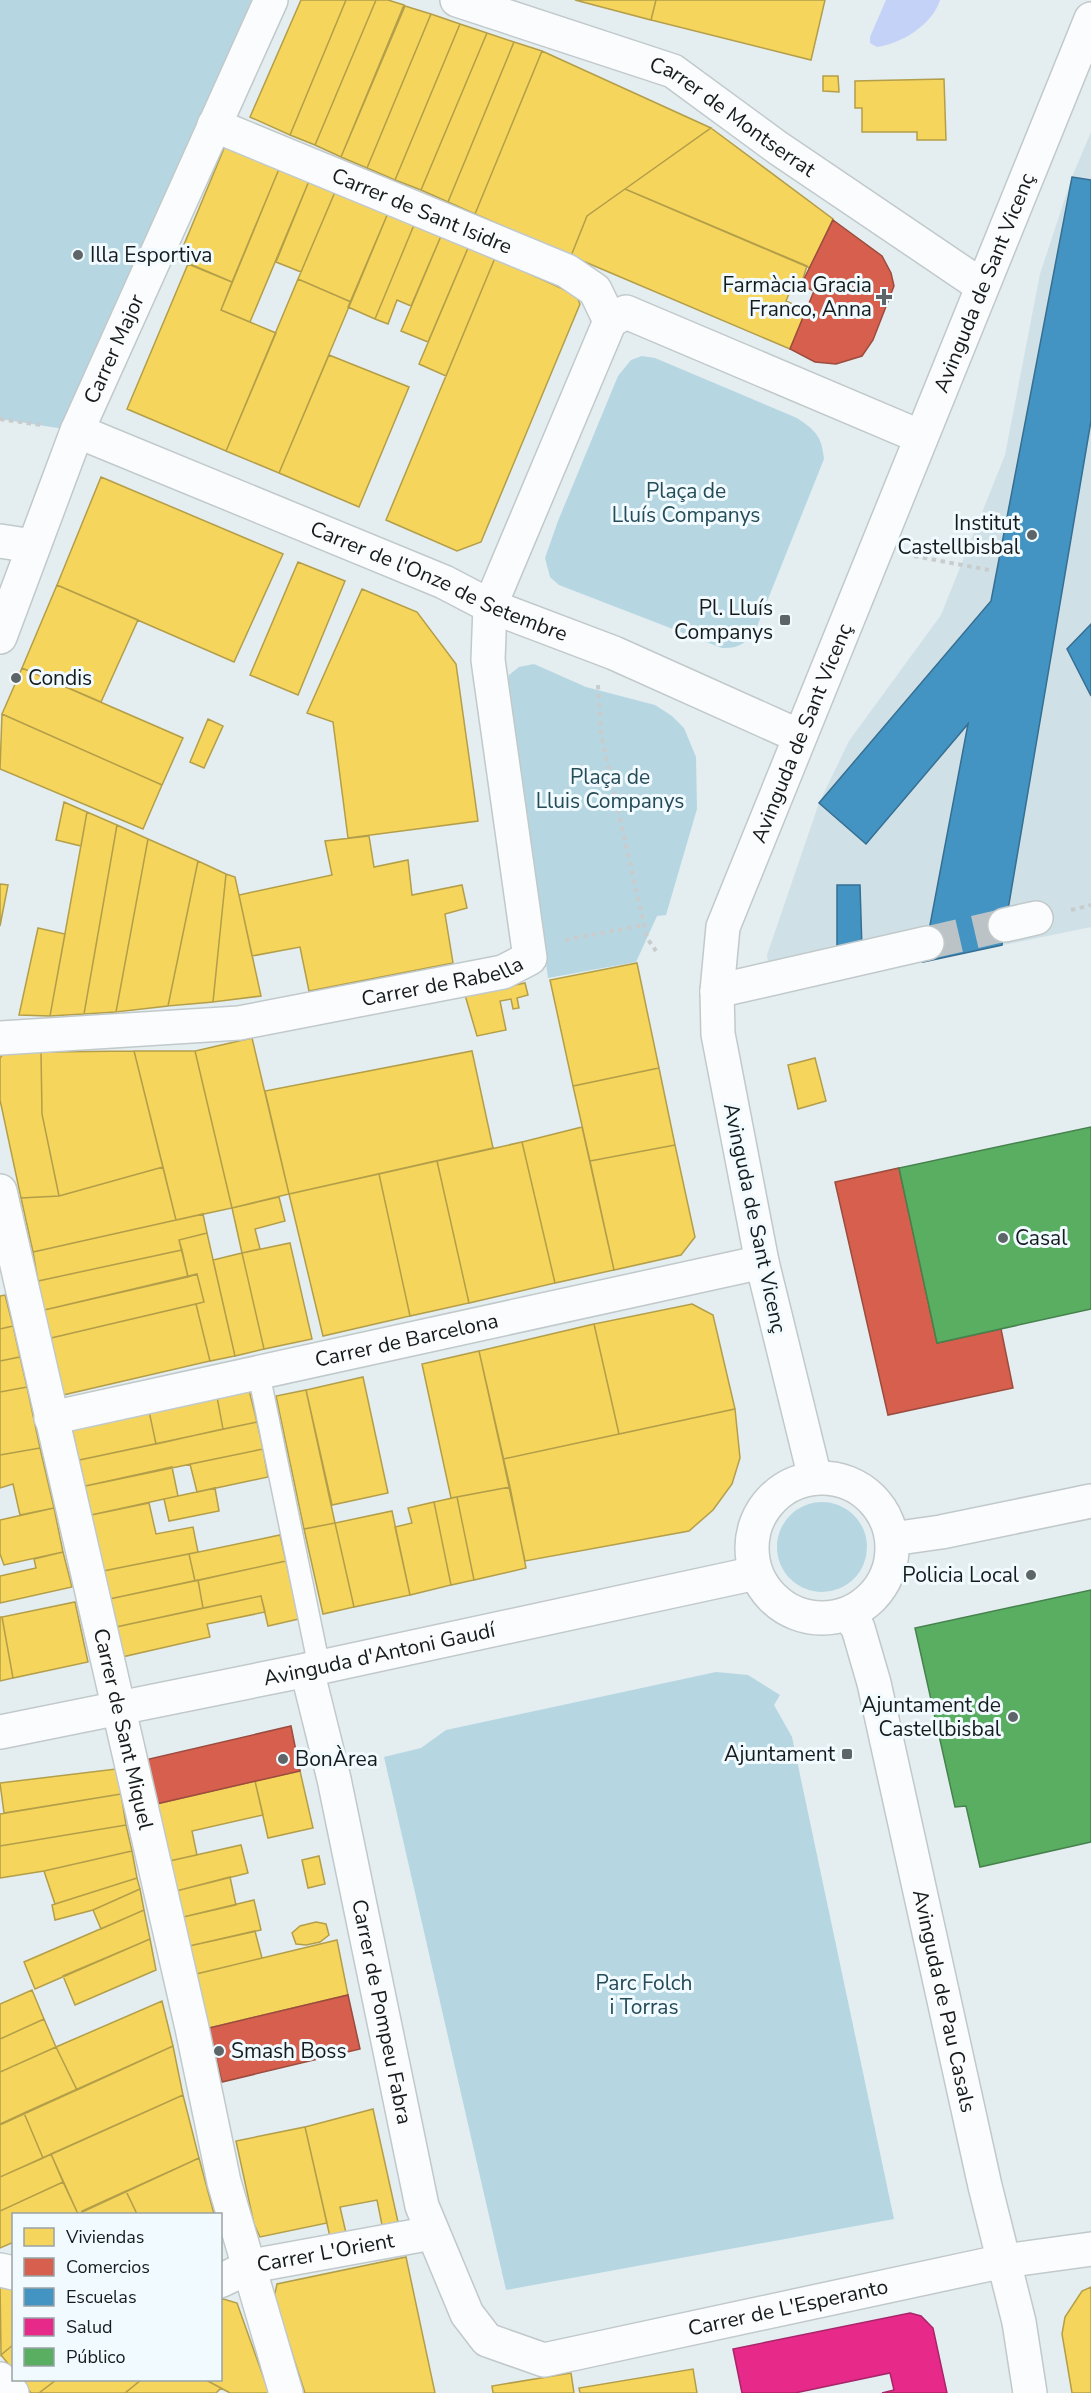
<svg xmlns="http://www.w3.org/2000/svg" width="1091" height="2393" font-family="'Nunito Sans',sans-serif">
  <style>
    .built { fill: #cfe1e7 }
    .green { fill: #b6d7e2 }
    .water { fill: #c5d2f7 }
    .homes { fill: #f6d55c; stroke: #b39e49; stroke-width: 1.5 }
    .shops { fill: #d6604d; stroke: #9c4c3f; stroke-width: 1.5 }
    .schools { fill: #4393c3; stroke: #366f92; stroke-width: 1.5 }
    .health { fill: #e7298a; stroke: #a8256a; stroke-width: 1.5 }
    .public { fill: #5aae61; stroke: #46824d; stroke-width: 1.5 }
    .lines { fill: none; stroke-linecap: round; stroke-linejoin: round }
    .minor-tunnel { stroke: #bbc3c6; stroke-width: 33; stroke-dasharray: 33 16; stroke-linecap: butt }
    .service-casing { stroke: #c1c9cb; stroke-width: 24 }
    .minor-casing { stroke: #c1c9cb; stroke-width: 36 }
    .path { stroke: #c9cccd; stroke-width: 4; stroke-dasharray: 4.5 4.5; stroke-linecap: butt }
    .service { stroke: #fbfcfd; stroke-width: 21 }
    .minor { stroke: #fbfcfd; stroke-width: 33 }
    .poi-dot { fill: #5e6568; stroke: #f1fbff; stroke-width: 2 }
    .labels { text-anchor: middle; stroke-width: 6; stroke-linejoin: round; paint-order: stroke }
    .street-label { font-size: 21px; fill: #161c1e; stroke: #f1fbff }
    .poi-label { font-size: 21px; fill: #161c1e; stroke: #f1fbff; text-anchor: end }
    .park-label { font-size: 21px; fill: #244b57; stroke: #f1fbff }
  </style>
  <rect width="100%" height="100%" fill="#e4edf0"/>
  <path class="built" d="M 1091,132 L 1091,927 L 771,993 L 767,955 L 819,803 L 849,741 L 941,615 L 1005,455 L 1040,274 L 1072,177 Z"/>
  <path class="green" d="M 0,0 L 271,0 L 77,431 L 0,419 Z
    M 642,356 L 655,358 L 797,418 C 815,430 822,436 824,459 L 756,629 C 747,643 738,649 722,648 L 559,585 L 550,577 L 545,558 L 558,521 L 618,376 L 631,360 Z
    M 534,664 L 586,687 L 655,705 L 672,716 L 684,728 L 696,757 L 697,809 L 666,915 L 657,916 L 636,962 L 548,978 L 508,682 L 509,675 L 519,667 Z
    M777 1547a45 45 0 1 1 90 0a45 45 0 1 1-90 0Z
    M 716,1672 L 748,1675 L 780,1695 L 774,1705 L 792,1737 L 894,2219 L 506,2290 L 384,1757 L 421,1748 L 446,1730 Z"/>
  <path class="water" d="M 886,0 L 940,0 C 933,24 901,44 877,47 L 870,43 L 870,37 Z"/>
  <path class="homes" d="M 301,0 L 346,0 L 290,135 L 250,117 Z
    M 346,0 L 376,0 L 315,145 L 290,135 Z
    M 376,0 L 388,0 L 404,5 L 341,157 L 315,145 Z
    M 575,0 L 656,0 L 651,20 Z
    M 656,0 L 825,0 L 811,60 L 651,20 Z
    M 405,6 L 431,14 L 367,168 L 341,157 Z
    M 431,14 L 460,24 L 395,180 L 367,168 Z
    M 460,24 L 487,33 L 421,190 L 395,180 Z
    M 487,33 L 514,42 L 448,202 L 421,190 Z
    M 514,42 L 542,51 L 475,214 L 448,202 Z
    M 542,51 L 711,128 L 587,216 L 571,256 L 475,214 Z
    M 823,76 L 838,76 L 839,92 L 823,91 Z
    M 944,79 L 946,140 L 917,140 L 917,132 L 862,132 L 862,108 L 855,108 L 855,81 Z
    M 711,128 L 833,219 L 810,268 L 625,189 Z
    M 225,146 L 279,169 L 232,282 L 178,259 Z
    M 279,169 L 309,181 L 250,322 L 221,310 Z
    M 309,181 L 335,192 L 301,272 L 276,262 Z
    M 625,189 L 807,266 L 801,285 L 794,282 L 786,301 L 806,310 L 790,349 L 571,256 L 587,216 Z
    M 335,192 L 388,213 L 351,302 L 298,279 Z
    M 388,213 L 414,225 L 375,319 L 348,307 Z
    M 414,225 L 441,236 L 411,306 L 397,300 L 388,324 L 375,319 Z
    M 441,236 L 468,248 L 428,342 L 401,331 Z
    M 468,248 L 495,258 L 446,376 L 419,364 Z
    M 495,258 L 576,295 L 580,304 L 481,542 L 457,551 L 386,520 Z
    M 188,264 L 232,282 L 221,310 L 276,333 L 226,451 L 127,409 Z
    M 298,279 L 351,302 L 279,473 L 226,451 Z
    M 329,355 L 409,387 L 359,507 L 279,473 Z
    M 101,477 L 283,554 L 234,662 L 57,585 Z
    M 298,562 L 345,581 L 298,695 L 250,675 Z
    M 57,585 L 138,620 L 101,702 L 22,668 Z
    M 362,589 L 417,612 L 456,664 L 478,821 L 348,838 L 333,722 L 307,713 Z
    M 22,668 L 183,738 L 162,785 L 2,714 Z
    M 2,714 L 162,785 L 143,829 L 0,769 Z
    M 208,719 L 223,726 L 204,768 L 190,762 Z
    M 64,802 L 87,812 L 81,846 L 56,840 Z
    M 87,812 L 117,825 L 84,1014 L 50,1016 Z
    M 117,825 L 148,839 L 116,1012 L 84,1014 Z
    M 369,836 L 374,867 L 408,860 L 412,895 L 462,885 L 467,908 L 445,914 L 453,963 L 309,991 L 300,947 L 252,956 L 239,895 L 332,875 L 325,841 Z
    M 148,839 L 198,861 L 168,1006 L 116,1012 Z
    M 198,861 L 226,874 L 213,1002 L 168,1006 Z
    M 226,874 L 235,877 L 261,996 L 213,1002 Z
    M 0,884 L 8,885 L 0,926 Z
    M 38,928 L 65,934 L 50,1016 L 19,1015 Z
    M 637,963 L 659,1068 L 573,1086 L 550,980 Z
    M 525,983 L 528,995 L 517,998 L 519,1008 L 513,1009 L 511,999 L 500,1001 L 506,1030 L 477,1036 L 465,995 Z
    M 252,1038 L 289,1194 L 232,1208 L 195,1051 Z
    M 134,1051 L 195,1051 L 232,1208 L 176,1220 Z
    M 134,1051 L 163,1167 L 59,1196 L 42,1114 L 41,1052 Z
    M 472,1051 L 493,1148 L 289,1194 L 265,1091 Z
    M 41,1052 L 42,1114 L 59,1196 L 21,1198 L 0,1100 L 0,1058 L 4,1053 Z
    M 815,1058 L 826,1101 L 798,1109 L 788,1065 Z
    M 659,1068 L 675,1145 L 590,1161 L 573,1086 Z
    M 582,1127 L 614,1270 L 555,1283 L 522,1142 Z
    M 522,1142 L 555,1283 L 469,1303 L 437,1161 Z
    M 675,1145 L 695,1237 L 681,1255 L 614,1270 L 590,1161 Z
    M 437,1161 L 469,1303 L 410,1316 L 379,1174 Z
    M 163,1167 L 176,1220 L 33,1252 L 21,1198 L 59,1196 Z
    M 379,1174 L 410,1316 L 323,1336 L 289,1194 Z
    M 279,1197 L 285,1221 L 255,1229 L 260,1249 L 242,1253 L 232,1208 Z
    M 203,1214 L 207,1233 L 179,1240 L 182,1250 L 38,1281 L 33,1252 Z
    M 207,1233 L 235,1356 L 210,1361 L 196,1304 L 204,1302 L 197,1274 L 188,1277 L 179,1240 Z
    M 290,1243 L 312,1339 L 264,1349 L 242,1253 Z
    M 182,1250 L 188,1277 L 44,1310 L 38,1281 Z
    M 242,1253 L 264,1349 L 235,1356 L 213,1260 Z
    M 197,1274 L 204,1302 L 51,1338 L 44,1310 Z
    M 5,1295 L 13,1326 L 0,1329 L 0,1296 Z
    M 196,1304 L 210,1361 L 63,1395 L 51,1338 Z
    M 692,1304 L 713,1315 L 735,1409 L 619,1434 L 594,1324 Z
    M 594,1324 L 619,1434 L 503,1459 L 479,1351 Z
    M 13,1326 L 20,1357 L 0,1361 L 0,1329 Z
    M 479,1351 L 510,1487 L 451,1498 L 422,1364 Z
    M 20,1357 L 27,1387 L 0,1392 L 0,1361 Z
    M 363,1377 L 388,1493 L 332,1505 L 306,1390 Z
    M 27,1387 L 40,1448 L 0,1455 L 0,1392 Z
    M 249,1390 L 257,1422 L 223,1429 L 217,1397 Z
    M 306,1390 L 335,1523 L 304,1529 L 276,1396 Z
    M 217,1397 L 223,1429 L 156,1444 L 149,1411 Z
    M 735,1409 L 740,1458 L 732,1484 L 713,1510 L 689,1531 L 525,1561 L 503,1459 Z
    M 149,1411 L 156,1444 L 79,1460 L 72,1429 Z
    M 257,1422 L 263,1449 L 85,1486 L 79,1460 Z
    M 40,1448 L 54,1508 L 20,1515 L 13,1484 L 0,1488 L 0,1455 Z
    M 263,1449 L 268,1477 L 197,1492 L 190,1464 Z
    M 172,1467 L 178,1496 L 91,1515 L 85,1486 Z
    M 510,1487 L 526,1568 L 474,1580 L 457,1497 Z
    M 215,1488 L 219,1511 L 169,1521 L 164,1499 Z
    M 457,1497 L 474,1580 L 451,1585 L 434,1502 Z
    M 434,1502 L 451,1585 L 410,1595 L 395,1527 L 412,1523 L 408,1508 Z
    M 149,1503 L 156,1534 L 193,1527 L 198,1552 L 103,1571 L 91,1515 Z
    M 54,1508 L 63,1552 L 4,1565 L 0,1554 L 0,1520 Z
    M 392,1511 L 410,1595 L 354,1607 L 335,1523 Z
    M 335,1523 L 354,1607 L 323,1614 L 304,1529 Z
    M 280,1535 L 286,1561 L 195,1581 L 189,1554 Z
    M 63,1552 L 72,1587 L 0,1603 L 0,1576 L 36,1568 L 34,1559 Z
    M 189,1554 L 195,1581 L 109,1599 L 103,1571 Z
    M 286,1561 L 299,1619 L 268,1626 L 261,1596 L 203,1608 L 198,1580 Z
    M 198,1580 L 203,1608 L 116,1627 L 109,1599 Z
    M 261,1596 L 265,1612 L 207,1624 L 210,1637 L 122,1657 L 116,1627 Z
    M 75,1602 L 88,1662 L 13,1678 L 2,1617 Z
    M 0,1617 L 2,1617 L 13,1678 L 0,1681 Z
    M 116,1769 L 121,1794 L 4,1813 L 0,1783 Z
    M 300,1771 L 313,1828 L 268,1838 L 255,1781 Z
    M 255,1781 L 263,1815 L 192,1831 L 197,1855 L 169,1861 L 156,1804 Z
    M 121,1794 L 126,1825 L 0,1846 L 0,1814 Z
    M 126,1825 L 132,1851 L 44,1871 L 0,1878 L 0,1846 Z
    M 241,1845 L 248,1873 L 176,1891 L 169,1861 Z
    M 132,1851 L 137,1878 L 55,1904 L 44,1871 Z
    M 319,1856 L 325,1884 L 308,1888 L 302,1860 Z
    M 230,1877 L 236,1905 L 183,1917 L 176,1891 Z
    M 137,1878 L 140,1889 L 93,1910 L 55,1920 L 52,1905 Z
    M 140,1889 L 144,1910 L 101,1929 L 93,1910 Z
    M 254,1900 L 261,1930 L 189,1946 L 183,1917 Z
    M 144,1910 L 150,1939 L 35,1989 L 24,1962 Z
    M 316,1922 L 326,1924 L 329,1935 L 320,1942 L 306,1945 L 296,1944 L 292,1933 L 300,1926 Z
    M 255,1931 L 262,1958 L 196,1974 L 189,1946 Z
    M 150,1939 L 156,1970 L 75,2005 L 63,1976 Z
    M 337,1940 L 348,1995 L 209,2028 L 196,1974 Z
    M 32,1990 L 44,2019 L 0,2039 L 0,2004 Z
    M 162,2001 L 173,2046 L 77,2090 L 56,2047 Z
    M 44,2019 L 56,2047 L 0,2072 L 0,2039 Z
    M 173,2046 L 183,2095 L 43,2158 L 24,2113 Z
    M 56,2047 L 77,2090 L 0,2125 L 0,2072 Z
    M 183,2095 L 199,2158 L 78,2214 L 51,2154 Z
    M 373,2109 L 398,2222 L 382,2225 L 377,2200 L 340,2207 L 346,2233 L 330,2237 L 305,2127 Z
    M 24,2113 L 43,2158 L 0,2177 L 0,2124 Z
    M 305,2127 L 327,2223 L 260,2237 L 254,2224 L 236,2141 Z
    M 51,2154 L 63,2182 L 0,2211 L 0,2177 Z
    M 199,2158 L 214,2214 L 137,2214 L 126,2191 Z
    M 63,2182 L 78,2214 L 14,2214 L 14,2242 L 0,2248 L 0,2211 Z
    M 126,2191 L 137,2214 L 84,2214 L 82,2211 Z
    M 406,2257 L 435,2393 L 305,2393 L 274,2298 L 277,2284 Z
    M 0,2281 L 14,2286 L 14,2344 L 1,2355 Z
    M 1091,2287 L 1091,2393 L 1072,2393 L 1062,2334 L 1065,2317 L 1082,2291 Z
    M 220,2298 L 237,2303 L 269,2393 L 230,2393 L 206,2380 L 220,2380 Z
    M 14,2344 L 14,2371 L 1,2355 Z
    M 693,2369 L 697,2393 L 580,2393 L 579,2388 Z
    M 571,2373 L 574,2393 L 493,2393 L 492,2386 Z
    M 21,2380 L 56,2380 L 39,2393 L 31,2393 Z
    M 56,2380 L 141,2380 L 125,2393 L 39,2393 Z
    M 141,2380 L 206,2380 L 221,2388 L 216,2393 L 125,2393 Z"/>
  <path class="shops" d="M 833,220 L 882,256 L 891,273 L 894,286 L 873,340 L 862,356 L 836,364 L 815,362 L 790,349 L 814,291 L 801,285 Z
    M 899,1168 L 937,1343 L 1001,1329 L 1013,1388 L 888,1415 L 835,1182 Z
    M 291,1726 L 300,1771 L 156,1804 L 145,1760 Z
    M 348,1995 L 360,2049 L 222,2082 L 209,2028 Z"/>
  <path class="schools" d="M 1072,177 L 1091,180 L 1091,421 L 1002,945 L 923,962 L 968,724 L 866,844 L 819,803 L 991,601 Z
    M 1091,624 L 1091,696 L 1067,649 Z
    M 837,885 L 860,885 L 862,949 L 837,956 Z"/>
  <path class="health" d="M 910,2313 L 921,2316 L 933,2328 L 947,2393 L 882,2393 L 894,2390 L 890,2373 L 795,2393 L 742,2393 L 733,2349 Z"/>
  <path class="public" d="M 1091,1127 L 1091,1309 L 937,1343 L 899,1168 Z
    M 1091,1590 L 1091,1842 L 980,1867 L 966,1806 L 955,1807 L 915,1628 Z"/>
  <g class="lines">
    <path class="minor-tunnel" d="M 927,943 L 1005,925"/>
    <defs>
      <path id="service" d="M 258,1370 L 319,1666"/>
      <g id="minor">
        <path id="s1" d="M 457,0 L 673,71 L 778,148 L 982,286"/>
        <path id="s2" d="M 214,125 L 567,271 L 595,290 L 610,321"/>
        <path id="s3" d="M 77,431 L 444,582 L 490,606 L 614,653 L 799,736"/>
        <path d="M 0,541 L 33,546"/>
        <path id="s4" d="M 0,637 L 77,431 L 271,0"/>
        <path d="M 1005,925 L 1036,918"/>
        <path d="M 717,991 L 927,943"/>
        <path id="s5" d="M 0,1038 L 239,1023 L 503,972 L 530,958 L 488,660 L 490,606 L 610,321 L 626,312 L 921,437"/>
        <path id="s6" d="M 0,1191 L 192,2028 L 224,2182 L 286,2393"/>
        <path id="s7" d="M 51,1418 L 762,1262"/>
        <circle cx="822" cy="1548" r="70"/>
        <path id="s8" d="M 815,1478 L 762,1262 L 718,1034 L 717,991 L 723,927 L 1091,19"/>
        <path d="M 892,1539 L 941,1532 L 1091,1501"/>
        <path id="s9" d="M 848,1614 L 858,1628 L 874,1683 L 985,2186 L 1019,2322 L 1030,2393"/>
        <path id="s10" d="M 307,1670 L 334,1779 L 422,2206 L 467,2314 L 487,2340 L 544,2360 L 1004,2261 L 1091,2249"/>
        <path id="s11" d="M 0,1732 L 307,1670 L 756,1573"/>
        <path d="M 0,2270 L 14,2273"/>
        <path id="s12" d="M 220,2281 L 251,2266 L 432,2233"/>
        <path d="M 0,2379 L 12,2393"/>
      </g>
    </defs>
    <use href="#service" class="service-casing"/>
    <use href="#minor" class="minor-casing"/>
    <path class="path" d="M 0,419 L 41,425
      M 914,556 L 989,570
      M 598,685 L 601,734 L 647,938 L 656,951
      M 1071,910 L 1091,905
      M 565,940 L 644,925"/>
    <use href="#service" class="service"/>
    <use href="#minor" class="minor"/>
  </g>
  <g class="poi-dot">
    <circle cx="78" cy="255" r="6"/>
    <path d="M881 288h6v6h6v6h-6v6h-6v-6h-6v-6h6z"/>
    <circle cx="1032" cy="535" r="6"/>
    <rect x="779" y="614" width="12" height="12" rx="3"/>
    <circle cx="16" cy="678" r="6"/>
    <circle cx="1003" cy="1238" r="6"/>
    <circle cx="1031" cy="1575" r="6"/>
    <circle cx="1013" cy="1717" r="6"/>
    <rect x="841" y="1748" width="12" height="12" rx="3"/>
    <circle cx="283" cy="1759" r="6"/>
    <circle cx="219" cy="2051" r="6"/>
  </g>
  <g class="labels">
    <g class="street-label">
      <text dy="7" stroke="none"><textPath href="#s1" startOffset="302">Carrer de Montserrat</textPath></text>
      <text dy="7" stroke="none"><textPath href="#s2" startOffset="225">Carrer de Sant Isidre</textPath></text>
      <text dy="7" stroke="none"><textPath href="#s8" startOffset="1257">Avinguda de Sant Vicenç</textPath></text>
      <text dy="7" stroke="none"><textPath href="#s4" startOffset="310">Carrer Major</textPath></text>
      <text dy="7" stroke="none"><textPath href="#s3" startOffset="392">Carrer de l'Onze de Setembre</textPath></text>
      <text dy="7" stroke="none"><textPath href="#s8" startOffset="771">Avinguda de Sant Vicenç</textPath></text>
      <text dy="7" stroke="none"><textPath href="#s5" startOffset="447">Carrer de Rabella</textPath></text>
      <text transform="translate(755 1218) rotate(78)" y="7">Avinguda de Sant Vicenç</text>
      <text dy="7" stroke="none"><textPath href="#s7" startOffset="364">Carrer de Barcelona</textPath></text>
      <text dy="7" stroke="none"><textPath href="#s11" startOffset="387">Avinguda d'Antoni Gaudí</textPath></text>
      <text dy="7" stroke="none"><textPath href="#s6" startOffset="552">Carrer de Sant Miquel</textPath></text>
      <text dy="7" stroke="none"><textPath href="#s9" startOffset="400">Avinguda de Pau Casals</textPath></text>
      <text dy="7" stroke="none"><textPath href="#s10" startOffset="350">Carrer de Pompeu Fabra</textPath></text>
      <text dy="7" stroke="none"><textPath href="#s12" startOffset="110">Carrer L'Orient</textPath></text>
      <text dy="7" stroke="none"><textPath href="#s10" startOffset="1008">Carrer de L'Esperanto</textPath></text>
    </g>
    <g class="poi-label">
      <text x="90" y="262" text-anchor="start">Illa Esportiva</text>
      <text x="872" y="292">Farmàcia Gracia<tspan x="872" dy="24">Franco, Anna</tspan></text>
      <text x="1020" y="530">Institut<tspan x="1020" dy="24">Castellbisbal</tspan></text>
      <text x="773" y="615">Pl. Lluís<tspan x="773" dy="24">Companys</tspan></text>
      <text x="28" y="685" text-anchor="start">Condis</text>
      <text x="1015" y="1245" text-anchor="start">Casal</text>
      <text x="1019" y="1582">Policia Local</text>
      <text x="1001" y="1712">Ajuntament de<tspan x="1001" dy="24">Castellbisbal</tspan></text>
      <text x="835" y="1761">Ajuntament</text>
      <text x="295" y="1766" text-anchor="start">BonÀrea</text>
      <text x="231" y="2058" text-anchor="start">Smash Boss</text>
    </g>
    <g class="park-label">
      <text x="686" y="498">Plaça de<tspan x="686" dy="24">Lluís Companys</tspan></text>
      <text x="610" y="784">Plaça de<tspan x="610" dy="24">Lluis Companys</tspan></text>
      <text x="644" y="1990">Parc Folch<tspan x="644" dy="24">i Torras</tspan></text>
    </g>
  </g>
  <rect x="12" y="2213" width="210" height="168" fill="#f1fbff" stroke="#99a2a5" stroke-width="1.5"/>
  <rect x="24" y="2228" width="30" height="18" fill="#f6d55c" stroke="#99a2a5" stroke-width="1.5"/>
  <text x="66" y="2243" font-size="18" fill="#161c1e">Viviendas</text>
  <rect x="24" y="2258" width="30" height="18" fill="#d6604d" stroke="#99a2a5" stroke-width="1.5"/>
  <text x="66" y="2273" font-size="18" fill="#161c1e">Comercios</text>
  <rect x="24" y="2288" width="30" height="18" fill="#4393c3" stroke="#99a2a5" stroke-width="1.5"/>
  <text x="66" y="2303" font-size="18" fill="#161c1e">Escuelas</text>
  <rect x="24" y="2318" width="30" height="18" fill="#e7298a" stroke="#99a2a5" stroke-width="1.5"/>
  <text x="66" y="2333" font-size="18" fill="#161c1e">Salud</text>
  <rect x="24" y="2348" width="30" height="18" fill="#5aae61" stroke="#99a2a5" stroke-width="1.5"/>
  <text x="66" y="2363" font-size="18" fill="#161c1e">Público</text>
</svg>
